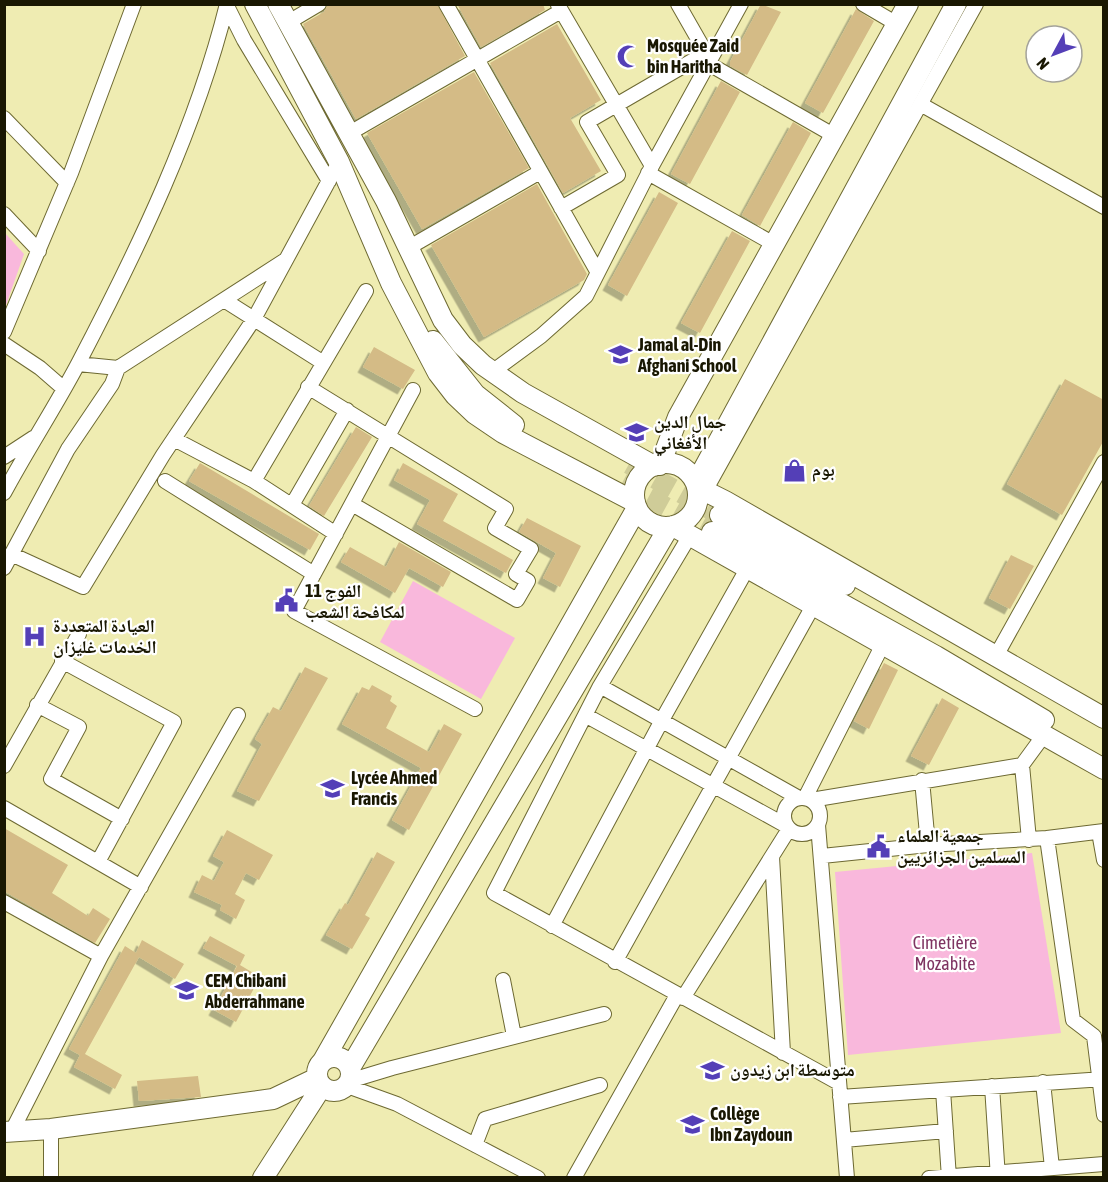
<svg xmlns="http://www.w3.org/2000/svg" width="1108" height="1182" font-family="'Asap Condensed','Noto Naskh Arabic',sans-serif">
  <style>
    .green { fill: #f9b8dc }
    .building { fill: #d4bb86; filter: url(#shadow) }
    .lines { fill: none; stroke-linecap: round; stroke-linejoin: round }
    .secondary-tunnel { stroke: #cfcc98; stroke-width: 20; stroke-dasharray: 20 10; stroke-linecap: butt }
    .street-casing { stroke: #6d6932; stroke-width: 16 }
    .secondary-casing { stroke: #6d6932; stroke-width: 22 }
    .street { stroke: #fff; stroke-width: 14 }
    .secondary { stroke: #fff; stroke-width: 20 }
    .labels { text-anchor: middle; stroke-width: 4.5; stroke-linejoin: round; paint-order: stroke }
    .poi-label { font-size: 18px; font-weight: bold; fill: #191702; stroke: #fff; text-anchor: start }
    .park-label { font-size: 18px; fill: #7f3462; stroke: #fff }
  </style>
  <defs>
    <filter id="shadow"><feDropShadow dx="-5.5" dy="5.5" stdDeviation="0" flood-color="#0004"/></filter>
  </defs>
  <rect width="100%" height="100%" fill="#efecb2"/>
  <path class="green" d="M 5,233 L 24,254 L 5,308 Z
    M 413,581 L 515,638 L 481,699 L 380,642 Z
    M 1032,853 L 1061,1033 L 848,1055 L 835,872 Z"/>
  <path class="building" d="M 328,4 L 437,4 L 465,56 L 356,119 L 303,24 L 324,12 Z
    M 457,4 L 543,4 L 545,10 L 481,47 Z
    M 761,4 L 781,12 L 747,75 L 730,66 L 730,62 Z
    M 856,9 L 874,21 L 823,113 L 805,103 Z
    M 557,24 L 601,100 L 570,118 L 601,171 L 563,193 L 490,63 Z
    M 474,72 L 529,168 L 422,229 L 367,133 Z
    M 721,81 L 740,92 L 690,184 L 671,174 Z
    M 793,122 L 811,133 L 760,226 L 742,215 Z
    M 537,184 L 587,274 L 584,280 L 484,337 L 431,245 Z
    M 659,192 L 678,203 L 627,296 L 608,285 Z
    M 732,231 L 750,241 L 700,333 L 681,323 Z
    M 374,347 L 415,370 L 403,389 L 363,367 Z
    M 1065,379 L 1104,400 L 1104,440 L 1062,515 L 1007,484 Z
    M 356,427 L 372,437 L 324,516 L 309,506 Z
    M 200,463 L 319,534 L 310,550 L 189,481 Z
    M 403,463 L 458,494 L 443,521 L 513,560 L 506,573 L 417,524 L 430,500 L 394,480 Z
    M 527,518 L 581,546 L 560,587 L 543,578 L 556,553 L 519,532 Z
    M 399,542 L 451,572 L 443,587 L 409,568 L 395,593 L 341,562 L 350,547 L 386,567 Z
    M 1011,555 L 1034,566 L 1010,609 L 989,598 Z
    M 884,663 L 898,670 L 869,729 L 854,721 Z
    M 305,667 L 328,678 L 259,801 L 237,791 L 262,744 L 255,739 L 273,707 L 281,711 Z
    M 372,685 L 392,696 L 390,701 L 397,706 L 386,728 L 429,752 L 444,724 L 462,734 L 409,830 L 392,820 L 421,768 L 342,724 L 362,687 L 369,690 Z
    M 942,698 L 959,708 L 929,765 L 911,756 Z
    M 4,828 L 68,865 L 52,893 L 88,916 L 93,908 L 110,919 L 95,943 L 4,891 Z
    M 227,830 L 273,855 L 259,880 L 246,873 L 235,894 L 245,900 L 236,919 L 220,910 L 222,905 L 194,892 L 202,875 L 214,881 L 224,862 L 213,856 Z
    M 377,852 L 395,862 L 365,915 L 370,918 L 352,949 L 326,935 L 345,903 L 348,905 Z
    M 210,936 L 245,955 L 240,965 L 260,977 L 236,1022 L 214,1010 L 237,966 L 203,948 Z
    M 142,940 L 184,964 L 175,979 L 139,957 L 85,1054 L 122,1075 L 115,1089 L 74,1067 L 80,1055 L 69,1049 L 125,946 L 136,953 Z
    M 198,1076 L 201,1097 L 139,1101 L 137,1081 Z"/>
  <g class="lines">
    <path class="secondary-tunnel" d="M 629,464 L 720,515
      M 622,483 L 712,532"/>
    <defs>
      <path id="street" d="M 446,4 L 597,271
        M 678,4 L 706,53
        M 863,4 L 897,24
        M 558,5 L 652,166
        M 227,6 L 244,40 L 329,181
        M 287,23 L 319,4
        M 709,64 L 835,136
        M 922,105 L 1104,207
        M 4,118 L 67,183
        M 348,134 L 561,11
        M 648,173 L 774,244
        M 561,208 L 618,175 L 587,122 L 716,47
        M 4,214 L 39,251
        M 408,248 L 540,172
        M 224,300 L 322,362
        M 4,332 L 71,173 L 134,4
        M 4,344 L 40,368 L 63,388
        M 78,364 L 118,368
        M 492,372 L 541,336 L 586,296 L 652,166 L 741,4
        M 308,387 L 506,509 L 495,528 L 531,549 L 516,574 L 528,581 L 517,600 L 352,504
        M 413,390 L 294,611 L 475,709
        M 174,439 L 254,481 L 336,534
        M 4,457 L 33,438
        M 165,481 L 314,574
        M 254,481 L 366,291
        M 705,491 L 976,4
        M 4,493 C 28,448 56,406 79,362 C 138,249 196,129 227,4
        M 292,505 L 347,410
        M 689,537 L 600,686 L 494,893 L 839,1083
        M 11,554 L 83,587 L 163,455 L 254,319 L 339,162
        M 4,568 L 68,449 L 112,384 L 118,368 L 284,261
        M 996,656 L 1104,462
        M 62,661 L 174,722 L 98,862
        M 600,686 L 799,798
        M 37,705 L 79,727 L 51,779 L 122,819
        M 585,715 L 785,825
        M 1022,765 L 1029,840
        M 4,766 L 79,634
        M 922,780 L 928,845
        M784 816a18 18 0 1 1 36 0a18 18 0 1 1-36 0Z
        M 805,798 L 882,646
        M 811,800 L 1022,765 L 1044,735
        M 4,808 L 141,887
        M 818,825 L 847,1178
        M 1099,832 L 1104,860
        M 1047,838 L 1073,1020 L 1094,1036 L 1104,1115
        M 822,856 L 928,845 L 1047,838 L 1104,831
        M 772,857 L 783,1053
        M 4,902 L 101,956
        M 552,926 L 662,720 L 747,569
        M 615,962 L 813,606
        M 503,980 L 514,1036
        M 683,998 L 789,829
        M 349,1081 L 392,1068 L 604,1014
        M 1043,1082 L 1052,1168
        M 347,1086 L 397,1104 L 538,1178
        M 992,1086 L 998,1178
        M 943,1090 L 949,1178
        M 840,1097 L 1104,1079
        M 12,1131 L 101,956 L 238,715
        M 844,1140 L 946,1131
        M 475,1145 L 485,1119 L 600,1085
        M 51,1178 L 51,1129
        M 574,1178 L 677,995
        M 929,1178 L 1104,1164"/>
      <path id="secondary" d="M 255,4 L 339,162 L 391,283 L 438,373 L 455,395 L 475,414 L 503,433 L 635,502
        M 278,4 L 386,201 L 443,320 L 462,345 L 483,365 L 523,393 L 654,466
        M 433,341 L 475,394 L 514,425
        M634 495a32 32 0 1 1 64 0a32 32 0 1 1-64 0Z
        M 660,465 L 678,417 L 908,4
        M 696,483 L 956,4
        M 698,492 L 705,491 L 725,501 L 1104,718
        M 720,515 L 845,585
        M 673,526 L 1104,769
        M 712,532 L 936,656 L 1044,720
        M317 1074a17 17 0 1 1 34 0a17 17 0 1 1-34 0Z
        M 323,1061 L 637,508
        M 350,1068 L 669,527
        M 4,1132 L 51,1129 L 273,1099 L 317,1078
        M 263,1178 L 322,1086"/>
    </defs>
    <use href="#street" class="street-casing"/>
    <use href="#secondary" class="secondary-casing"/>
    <use href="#street" class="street"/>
    <use href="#secondary" class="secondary"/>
  </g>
  <defs>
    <symbol id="mosque-bare" viewBox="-9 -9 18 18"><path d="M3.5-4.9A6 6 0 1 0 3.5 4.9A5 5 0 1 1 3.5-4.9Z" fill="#543fb7" stroke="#fff" stroke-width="2.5" paint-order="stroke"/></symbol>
    <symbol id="school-bare" viewBox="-9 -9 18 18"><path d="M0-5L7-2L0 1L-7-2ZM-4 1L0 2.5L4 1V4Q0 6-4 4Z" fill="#543fb7" stroke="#fff" stroke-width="2.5" paint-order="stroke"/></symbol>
    <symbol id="shop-bare" viewBox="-9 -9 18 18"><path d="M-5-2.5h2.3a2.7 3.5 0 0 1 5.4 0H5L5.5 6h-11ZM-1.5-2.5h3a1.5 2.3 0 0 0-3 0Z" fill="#543fb7" stroke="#fff" stroke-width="2.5" paint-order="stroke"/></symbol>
    <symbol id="civic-bare" viewBox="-9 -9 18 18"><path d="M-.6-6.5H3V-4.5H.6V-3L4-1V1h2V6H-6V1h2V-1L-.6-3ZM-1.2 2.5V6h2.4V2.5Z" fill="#543fb7" stroke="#fff" stroke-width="2.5" paint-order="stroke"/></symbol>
    <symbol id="hospital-bare" viewBox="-9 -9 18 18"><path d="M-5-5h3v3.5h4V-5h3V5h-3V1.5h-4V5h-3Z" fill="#543fb7" stroke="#fff" stroke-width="2.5" paint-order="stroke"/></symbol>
  </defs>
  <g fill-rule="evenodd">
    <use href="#mosque-bare" x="612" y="40" width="33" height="33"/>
    <use href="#school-bare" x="604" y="338" width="33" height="33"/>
    <use href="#school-bare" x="620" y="416" width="33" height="33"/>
    <use href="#shop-bare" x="778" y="454" width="33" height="33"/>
    <use href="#civic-bare" x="270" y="584" width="33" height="33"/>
    <use href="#hospital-bare" x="18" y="620" width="33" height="33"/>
    <use href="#school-bare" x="316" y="772" width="33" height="33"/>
    <use href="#civic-bare" x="862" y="830" width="33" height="33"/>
    <use href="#school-bare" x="170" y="974" width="33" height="33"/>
    <use href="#school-bare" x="696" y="1054" width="33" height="33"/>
    <use href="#school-bare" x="676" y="1108" width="33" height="33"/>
  </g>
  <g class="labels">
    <g class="poi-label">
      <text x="647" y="52">Mosquée Zaid<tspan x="647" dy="21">bin Haritha</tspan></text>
      <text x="638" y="351">Jamal al-Din<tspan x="638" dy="21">Afghani School</tspan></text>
      <text x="654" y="428">جمال الدين<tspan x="654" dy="21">الأفغاني</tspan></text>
      <text x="812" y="476">بوم</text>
      <text x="305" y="597">الفوج 11<tspan x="305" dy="21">لمكافحة الشعب</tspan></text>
      <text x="53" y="632">العيادة المتعددة<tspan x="53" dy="21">الخدمات غليزان</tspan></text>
      <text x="351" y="784">Lycée Ahmed<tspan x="351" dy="21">Francis</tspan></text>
      <text x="897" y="842">جمعية العلماء<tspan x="897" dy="21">المسلمين الجزائريين</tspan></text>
      <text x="205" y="987">CEM Chibani<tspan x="205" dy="21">Abderrahmane</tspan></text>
      <text x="730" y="1076">متوسطة ابن زيدون</text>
      <text x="710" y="1120">Collège<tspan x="710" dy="21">Ibn Zaydoun</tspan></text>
    </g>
    <g class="park-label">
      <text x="945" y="949">Cimetière<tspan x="945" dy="21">Mozabite</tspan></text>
    </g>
  </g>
  <rect width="1108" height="1182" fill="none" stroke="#191702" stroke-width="12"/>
  <g transform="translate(1054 54) rotate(229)"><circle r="28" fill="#ffffff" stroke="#a3a29a" stroke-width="1.5"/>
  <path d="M0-4.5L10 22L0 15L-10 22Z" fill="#543fb7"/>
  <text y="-9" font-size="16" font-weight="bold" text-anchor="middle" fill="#191702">N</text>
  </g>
</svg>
